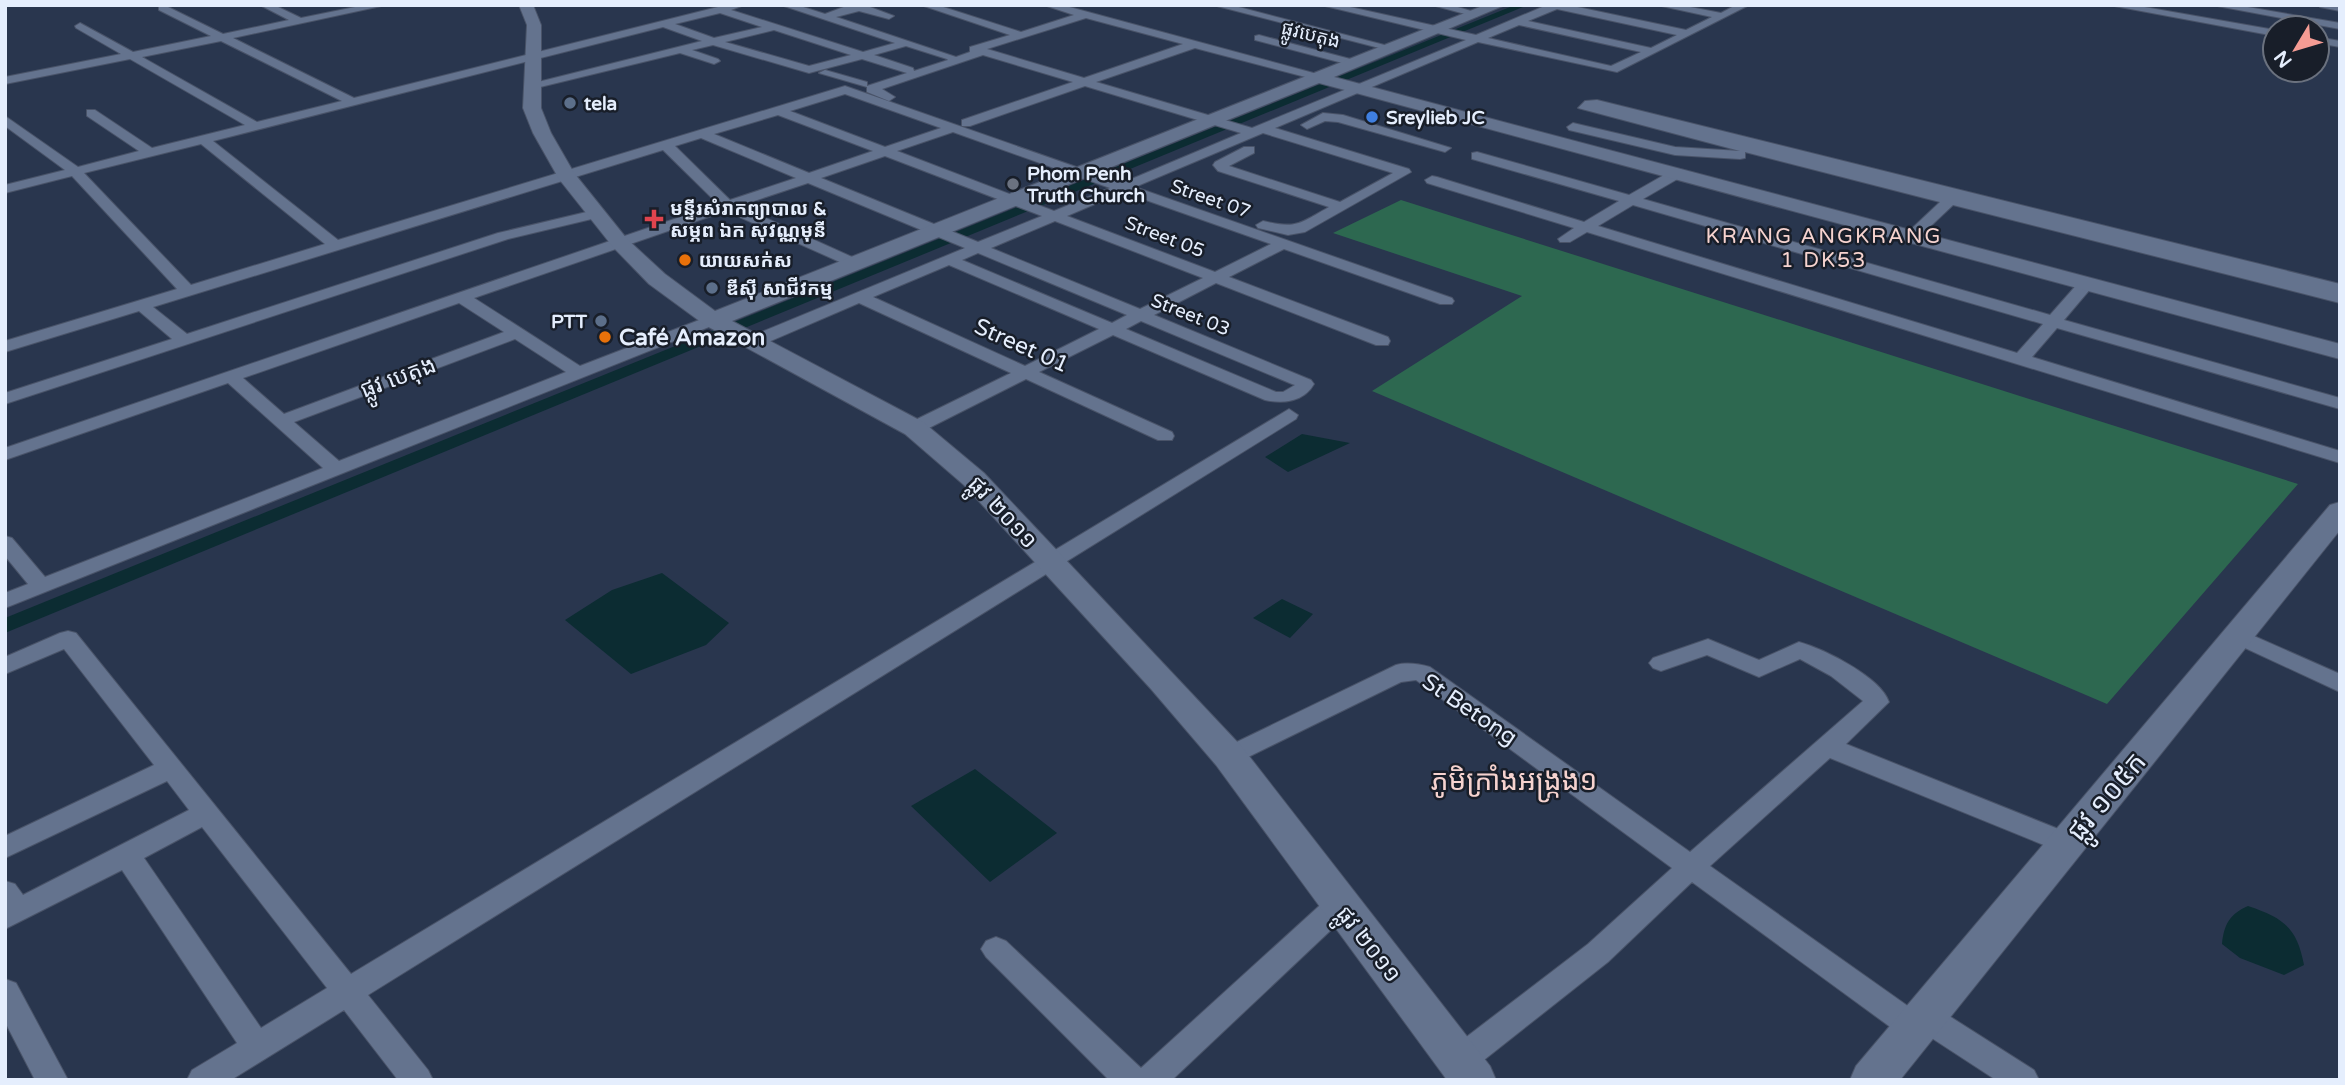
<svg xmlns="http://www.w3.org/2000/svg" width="2345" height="1085" font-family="'Varela Round','Noto Sans Khmer',sans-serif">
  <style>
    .green { fill: #2d6850 }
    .water { fill: #0c2c32 }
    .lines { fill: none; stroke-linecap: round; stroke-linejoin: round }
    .canal { fill: #0c2c32; fill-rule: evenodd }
    .street-casing { stroke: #495368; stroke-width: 2 }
    .secondary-casing { stroke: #495368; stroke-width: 2 }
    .street { fill: #64738e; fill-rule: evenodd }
    .secondary { fill: #64738e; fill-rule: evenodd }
    .service-dot { fill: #5c6f8a; stroke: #181e29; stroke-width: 2.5 }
    .shop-dot { fill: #3f7fe0; stroke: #181e29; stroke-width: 2.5 }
    .worship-dot { fill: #6b7280; stroke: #181e29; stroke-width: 2.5 }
    .health-dot { fill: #e0444e; stroke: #181e29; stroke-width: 2.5 }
    .food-dot { fill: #e8710a; stroke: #181e29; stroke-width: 2.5 }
    .labels { text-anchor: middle; stroke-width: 5; stroke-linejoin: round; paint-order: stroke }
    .far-street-label { font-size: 19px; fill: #e5eefd; stroke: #181e29 }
    .far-poi-label { font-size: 19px; font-weight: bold; fill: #e5eefd; stroke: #181e29; text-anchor: start }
    .far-neighbourhood-label { font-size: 21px; letter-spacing: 2px; fill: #f6d3cf; stroke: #181e29 }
    .poi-label { font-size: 23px; font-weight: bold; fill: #e5eefd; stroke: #181e29; text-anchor: start }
    .street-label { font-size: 23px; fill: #e5eefd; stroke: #181e29 }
    .near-neighbourhood-label { font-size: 28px; fill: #f6d3cf; stroke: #181e29 }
    .near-street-label { font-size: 28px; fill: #e5eefd; stroke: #181e29 }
  </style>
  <rect width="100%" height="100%" fill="#29364e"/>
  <path class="green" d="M 1401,200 L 2298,484 L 2107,704 L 1372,391 L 1522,296 L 1333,233 Z"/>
  <path class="water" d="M 1302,434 L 1350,443 L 1288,472 L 1265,457 Z
    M 662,573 L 729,623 L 706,645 L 631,674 L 565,620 L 612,590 Z
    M 1282,599 L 1313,614 L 1290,638 L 1253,618 Z
    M 975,769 L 1057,833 L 990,882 L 911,806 Z
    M 2248,906 C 2284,918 2297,928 2304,965 L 2284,975 L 2240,958 L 2222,944 C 2224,924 2230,914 2248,906 Z"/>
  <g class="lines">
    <path class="canal" d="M 1515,5 L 1528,5 L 5,633 L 5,618 Z"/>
    <defs>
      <path id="street" d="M 164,5 L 223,34 L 289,20 L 260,5 L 274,5 L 301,18 L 365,5 L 386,5 L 233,38 L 354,98 L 726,5 L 744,5 L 731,10 L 863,52 L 895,43 L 781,5 L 797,5 L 825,14 L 849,5 L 873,5 L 870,7 L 894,16 L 889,19 L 859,11 L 836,17 L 956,57 L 970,52 L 970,47 L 1010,35 L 921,5 L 937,5 L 1021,32 L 1074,15 L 1044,5 L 1062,5 L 1321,75 L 1323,77 L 1317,80 L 1195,48 L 1096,82 L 1252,128 L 1466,40 L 1321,5 L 1341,5 L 1476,35 L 1547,5 L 1568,5 L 1686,30 L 1712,17 L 1657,5 L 1680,5 L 1721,13 L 1736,5 L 1749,5 L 1617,72 L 1478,42 L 1275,128 L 1409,169 L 1411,172 L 1305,232 L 1288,235 L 1258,228 L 1256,225 L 1263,221 C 1297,229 1299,224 1329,207 L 1218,171 L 1213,165 L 1215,162 L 1244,147 L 1254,147 L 1254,153 L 1229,166 L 1340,202 L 1393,173 L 1263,133 L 1135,187 L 1452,298 L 1454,301 L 1452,304 L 1440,304 L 1284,249 L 1229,277 L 1388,337 L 1390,341 L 1388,345 L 1376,345 L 1216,283 L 1154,315 L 1311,380 L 1314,384 C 1304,402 1283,404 1265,400 L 1113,335 L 1039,372 L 1172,432 L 1174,436 L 1172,440 L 1158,440 L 1026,379 L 921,432 L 907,432 L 905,428 L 907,424 L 1011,373 L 859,303 L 759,346 L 753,347 L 745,342 L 747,338 L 965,248 L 808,183 L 739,206 L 861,261 L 864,264 L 861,267 L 851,267 L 726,211 L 474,298 L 580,366 L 707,317 L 719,317 L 721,320 L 719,323 L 5,608 L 5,593 L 28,584 L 5,556 L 5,536 L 12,538 L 45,577 L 323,468 L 228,383 L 5,460 L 5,448 L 718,204 L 663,150 L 153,307 L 187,334 L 498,233 L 595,210 L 600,211 L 600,217 L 508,239 L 5,404 L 5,393 L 172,339 L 139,311 L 5,352 L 5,341 L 177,289 L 72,176 L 5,193 L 5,185 L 65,170 L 5,126 L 5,116 L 78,167 L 139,151 L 87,116 L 87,110 L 95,110 L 152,148 L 245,125 L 130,59 L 5,84 L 5,77 L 121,54 L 76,28 L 75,26 L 80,23 L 133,52 L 211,36 L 159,10 L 159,6 ZM 1557,9 L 1677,35 L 1651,48 L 1528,21 ZM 720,13 L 762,27 L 714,38 L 675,24 ZM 1086,18 L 1183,44 L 1084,78 L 987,49 ZM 1519,25 L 1641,52 L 1611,66 L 1488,38 ZM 663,27 L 702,41 L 526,85 L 532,89 L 680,53 L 714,64 L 720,61 L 718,59 L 692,50 L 713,45 L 809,73 L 862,59 L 907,73 L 867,86 L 867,82 L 825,70 L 819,73 L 867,87 L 867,92 L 889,101 L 895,97 L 882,89 L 983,55 L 1073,82 L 962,120 L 962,126 L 970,126 L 1085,86 L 1241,133 L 1122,183 L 845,86 L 338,240 L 213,141 ZM 774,30 L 851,55 L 809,66 L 725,42 ZM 221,41 L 342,101 L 257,122 L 142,57 ZM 906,46 L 947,59 L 948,60 L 914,71 L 913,68 L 874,55 ZM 845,94 L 941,128 L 885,147 L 790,111 ZM 778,115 L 873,151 L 809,173 L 714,134 ZM 953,132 L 1110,188 L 1054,211 L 897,151 ZM 701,138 L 796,178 L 730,200 L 675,146 ZM 201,144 L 325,244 L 191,285 L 84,173 ZM 885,156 L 1042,216 L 978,242 L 821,178 ZM 1123,192 L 1271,244 L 1215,272 L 1067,216 ZM 1055,221 L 1203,278 L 1140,309 L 991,248 ZM 978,253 L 1127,315 L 1112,323 L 962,260 ZM 949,265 L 1099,329 L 1025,366 L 873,297 ZM 459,303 L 504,332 L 284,414 L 243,378 ZM 1141,321 L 1292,384 L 1295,385 L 1283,392 L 1276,392 L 1126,329 ZM 515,339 L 566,372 L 339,461 L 294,422 Z
        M 1213,5 L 1231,5 L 1396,48 L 1391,51 Z
        M 1432,5 L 1451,5 L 1481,14 L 1476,17 Z
        M 2109,5 L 2133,5 L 2275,30 L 2275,36 Z
        M 2212,5 L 2236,5 L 2340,23 L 2340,29 Z
        M 2319,5 L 2340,5 L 2340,11 L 2320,7 Z
        M 1259,35 L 1358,61 L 1360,63 L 1354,66 L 1255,40 L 1255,36 Z
        M 2317,37 L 2340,41 L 2340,47 L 2317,43 Z
        M 1597,100 L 2340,284 L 2340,303 L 1953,205 L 1916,240 L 1906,240 L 1904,237 L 1906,234 L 1940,202 L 1745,152 L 1745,158 L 1740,159 L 1675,155 L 1569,130 L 1567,127 L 1573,123 L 1675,147 L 1740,151 L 1578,108 L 1585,101 Z
        M 1323,113 L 1343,115 L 1451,148 L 1445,152 L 1338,122 L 1325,121 L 1307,129 L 1301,125 Z
        M 1477,152 L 1629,195 L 1671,171 L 1681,171 L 1681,177 L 1643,199 L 2050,315 L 2080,281 L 2092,281 L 2094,284 L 2092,287 L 2064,320 L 2340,398 L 2340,409 L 2057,328 L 2032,357 L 2340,451 L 2340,463 L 1587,232 L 1570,242 L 1560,242 L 1558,239 L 1574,228 L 1427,183 L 1425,180 L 1432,176 L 1437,177 L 1584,222 L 1619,201 L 1472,159 L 1472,153 ZM 1633,205 L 2043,324 L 2017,353 L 1598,226 Z
        M 1289,409 L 1298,415 L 1296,419 L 368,995 L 428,1070 L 433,1080 L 398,1080 L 344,1010 L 231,1080 L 187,1080 L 192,1070 L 237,1043 L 122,870 L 5,929 L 5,881 L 15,884 L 23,895 L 189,810 L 167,781 L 5,858 L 5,836 L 154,765 L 64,649 L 5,674 L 5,657 L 60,633 L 68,631 L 76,633 L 351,974 ZM 202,827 L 327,988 L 261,1028 L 144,858 Z
        M 2238,629 L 2340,674 L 2340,692 L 2230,641 L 2227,636 L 2230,631 Z
        M 1708,639 L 1759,660 L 1799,642 C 1824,649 1881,677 1889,702 L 1846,744 L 2076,836 L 2080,843 L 2076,850 L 2066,853 L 2056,850 L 1830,758 L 1710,866 L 1912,1009 L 1924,1003 L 1935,1007 L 2034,1070 L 2039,1080 L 1996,1080 L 1927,1035 L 1915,1041 L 1904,1037 L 1692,882 L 1608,962 L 1470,1071 L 1459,1075 L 1448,1071 L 1443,1061 L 1448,1051 L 1588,944 L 1672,868 L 1416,680 L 1401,682 L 1238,762 L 1229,765 L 1220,762 L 1216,756 L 1220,750 L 1396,665 C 1407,662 1419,664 1430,667 L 1690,852 L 1863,701 L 1831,676 L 1800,659 L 1759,677 L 1707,655 L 1661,671 L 1653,668 L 1649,663 L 1653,658 Z
        M 1339,894 L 1349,897 L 1353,905 L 1349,913 L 1172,1080 L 1109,1080 L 986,957 L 981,949 L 986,941 L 996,937 L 1006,941 L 1141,1068 L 1329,897 Z
        M 5,979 L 16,983 L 68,1080 L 35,1080 L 5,1022 Z"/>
      <path id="secondary" d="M 519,5 L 533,5 L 541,25 L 541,108 L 551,133 L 574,173 L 627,239 L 665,274 L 715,311 L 1485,5 L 1505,5 L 1334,77 L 2340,344 L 2340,359 L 1319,83 L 732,321 L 923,422 L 984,473 L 1242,747 L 1490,1066 L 1496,1080 L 1447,1080 L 1216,765 L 1151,689 L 964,485 L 905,434 L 705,325 L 649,284 L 613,247 L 559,179 L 533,133 L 523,108 L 527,25 Z
        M 2340,502 L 2340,530 L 1900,1080 L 1850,1080 L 1856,1066 L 2330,505 Z"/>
    </defs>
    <use href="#street" class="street-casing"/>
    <use href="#secondary" class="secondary-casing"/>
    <use href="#street" class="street"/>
    <use href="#secondary" class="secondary"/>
  </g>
  <g class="service-dot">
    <circle cx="570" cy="103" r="7"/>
    <circle cx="712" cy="288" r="7"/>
    <circle cx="601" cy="321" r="7"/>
  </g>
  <circle class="shop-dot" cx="1372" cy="117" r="7"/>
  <circle class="worship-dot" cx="1013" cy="184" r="7"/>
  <path class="health-dot" d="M650.5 208.5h7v7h7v7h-7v7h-7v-7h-7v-7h7z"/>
  <g class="food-dot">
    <circle cx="685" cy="260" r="7"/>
    <circle cx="605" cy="337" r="7"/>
  </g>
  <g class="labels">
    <g class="far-street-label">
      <text transform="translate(1311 34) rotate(14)" y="7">ផ្លូវបេតុង</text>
      <text transform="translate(1211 198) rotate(19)" y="7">Street 07</text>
      <text transform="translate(1165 236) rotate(21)" y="7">Street 05</text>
      <text transform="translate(1191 314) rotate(22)" y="7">Street 03</text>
    </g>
    <g class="far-poi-label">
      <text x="584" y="110">tela</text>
      <text x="1386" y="124">Sreylieb JC</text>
      <text x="1027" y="180">Phom Penh<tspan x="1027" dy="22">Truth Church</tspan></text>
      <text x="670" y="215">មន្ទីរសំរាកព្យាបាល &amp;<tspan x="670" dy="22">សម្ភព ឯក សុវណ្ណមុនី</tspan></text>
      <text x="699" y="267">យាយសក់ស</text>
      <text x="726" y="295">ឌីស៊ី សាជីវកម្ម</text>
      <text x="587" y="328" text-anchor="end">PTT</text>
    </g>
    <g class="far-neighbourhood-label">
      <text x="1824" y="243">KRANG ANGKRANG<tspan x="1824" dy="24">1 DK53</tspan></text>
    </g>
    <g class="poi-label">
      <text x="619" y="345">Café Amazon</text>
    </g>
    <g class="street-label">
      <text transform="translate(1022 345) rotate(24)" y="8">Street 01</text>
      <text transform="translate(398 377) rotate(-20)" y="8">ផ្លូវ បេតុង</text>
      <text transform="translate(1003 512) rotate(47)" y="8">ផ្លូវ ២០១១</text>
      <text transform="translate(1470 709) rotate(34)" y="8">St Betong</text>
      <text transform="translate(1369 944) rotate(52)" y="8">ផ្លូវ ២០១១</text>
    </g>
    <g class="near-neighbourhood-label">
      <text x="1514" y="790">ភូមិក្រាំងអង្រ្កង១</text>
    </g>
    <g class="near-street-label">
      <text transform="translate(2106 796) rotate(-50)" y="10">ផ្លូវ ១០៥ក</text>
    </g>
  </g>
  <rect width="2345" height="1085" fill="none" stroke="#e5eefd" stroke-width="14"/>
  <g transform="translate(2296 49) rotate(232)"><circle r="33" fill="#181e29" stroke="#6a717e" stroke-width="2"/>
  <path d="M0-5L12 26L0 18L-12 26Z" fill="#f59c94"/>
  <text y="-10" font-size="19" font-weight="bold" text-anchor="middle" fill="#e5eefd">N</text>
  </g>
</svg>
